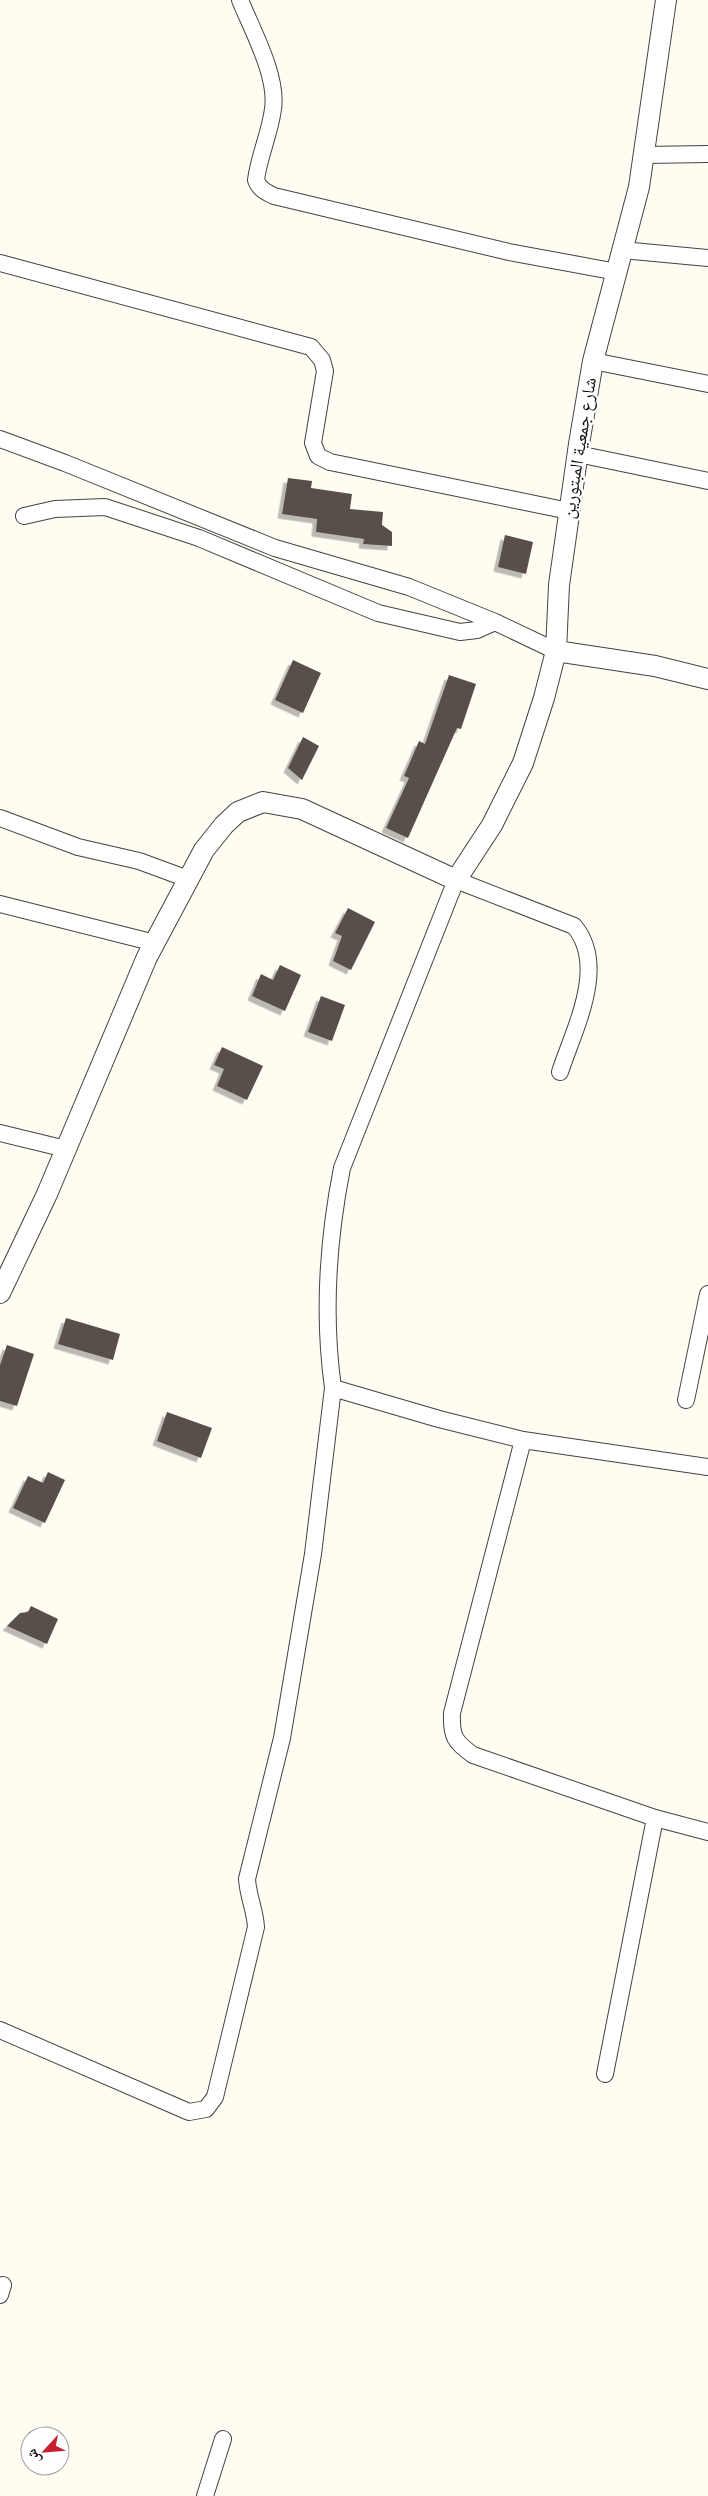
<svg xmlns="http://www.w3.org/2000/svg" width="708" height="2496" font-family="'Zilla Slab','Noto Naskh Arabic',serif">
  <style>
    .building { fill: #59504b; filter: url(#shadow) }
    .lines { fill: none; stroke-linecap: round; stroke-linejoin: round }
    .minor-casing { stroke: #434343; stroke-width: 18 }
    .tertiary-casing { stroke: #434343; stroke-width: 22 }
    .minor { stroke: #fff; stroke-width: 16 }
    .tertiary { stroke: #fff; stroke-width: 20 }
    .labels { text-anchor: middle; stroke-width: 5; stroke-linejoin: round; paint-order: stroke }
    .street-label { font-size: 18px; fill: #101010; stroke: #fff }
  </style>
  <defs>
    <filter id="shadow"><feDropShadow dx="-4.5" dy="4.5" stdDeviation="0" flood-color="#0004"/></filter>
  </defs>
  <rect width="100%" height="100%" fill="#fffcf2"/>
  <path class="building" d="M 288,478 L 312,481 L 311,488 L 352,494 L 350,509 L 383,512 L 382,525 L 392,532 L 392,546 L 363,544 L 364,539 L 316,532 L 317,519 L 282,514 Z
    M 505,535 L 533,542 L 526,574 L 498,567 Z
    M 293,660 L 321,673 L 303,713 L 275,700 Z
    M 449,675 L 476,684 L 461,729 L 457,728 L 408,838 L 386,828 L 409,778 L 404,776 L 419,741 L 425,744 Z
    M 303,737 L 319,746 L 302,780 L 288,768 Z
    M 348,908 L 375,922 L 351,970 L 333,961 L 342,936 L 335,933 Z
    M 280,965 L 301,975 L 285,1011 L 252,996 L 261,974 L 273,980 Z
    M 321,996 L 345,1005 L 332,1041 L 308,1032 Z
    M 222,1047 L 263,1066 L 247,1100 L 217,1086 L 224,1069 L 214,1065 Z
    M 66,1318 L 120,1334 L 113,1360 L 58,1344 Z
    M 7,1345 L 34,1354 L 17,1406 L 0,1401 L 0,1365 Z
    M 167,1412 L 212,1428 L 201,1458 L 157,1441 Z
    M 48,1472 L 65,1480 L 45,1523 L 13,1508 L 28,1476 L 43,1483 Z
    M 31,1606 L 58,1619 L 47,1644 L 7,1626 L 20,1613 L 28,1612 Z"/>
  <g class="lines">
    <defs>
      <path id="minor" d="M 240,0 C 252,30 278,76 273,109 C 270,133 259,156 256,180 C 259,189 266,192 274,196 L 509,252 L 617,272
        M 644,155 L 708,154
        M 622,250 L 708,258
        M 0,263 L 311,347 L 322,360 L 325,371 L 313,443 L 318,456 L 330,462 L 569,511
        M 593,361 L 708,384
        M 0,439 L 65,463 L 275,548 L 409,587 L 495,622 L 556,651
        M 578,454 L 708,481
        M 24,516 L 55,509 L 105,507 L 199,538 L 378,613 L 460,632 L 477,630 L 495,622
        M 0,818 L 78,847 L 139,861 L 188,879
        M 0,904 L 155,943
        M 560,1072 C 574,1029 608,966 574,926 L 456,880 L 342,1168 C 328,1239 323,1316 333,1388 L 439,1419 L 523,1440 L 708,1467
        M 0,1133 L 66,1149
        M 686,1400 L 708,1294
        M 523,1440 L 452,1713 C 451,1737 455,1742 473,1755 L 655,1818 L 708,1832
        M 0,2030 L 189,2112 L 206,2109 L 215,2097 L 256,1927 C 255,1910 248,1896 247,1879 L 282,1738 L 313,1554 L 333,1388
        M 605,2074 L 655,1818
        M 0,2295 L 3,2285
        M 205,2496 L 223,2439"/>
      <path id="tertiary" d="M 556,651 L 655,666 L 708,679
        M 0,1293 L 47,1194 L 147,957 L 204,850 L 224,825 L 238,812 L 263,802 L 302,809 L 456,880 L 492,825 L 523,763 L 544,698 L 556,651 L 559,585 L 579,444 L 593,361 L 639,187 L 666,0"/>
    </defs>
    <use href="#minor" class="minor-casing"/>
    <use href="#tertiary" class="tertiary-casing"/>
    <use href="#minor" class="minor"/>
    <use href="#tertiary" class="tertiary"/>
  </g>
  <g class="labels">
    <g class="street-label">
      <text transform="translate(579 448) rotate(-81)" y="6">شارع جمعية المبتورين</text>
    </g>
  </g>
  <g transform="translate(45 2451) rotate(244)"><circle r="24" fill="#ffffff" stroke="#9f9f9f"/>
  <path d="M0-4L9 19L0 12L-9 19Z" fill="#c91e30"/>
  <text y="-8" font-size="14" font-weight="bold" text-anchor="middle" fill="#101010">ش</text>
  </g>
</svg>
